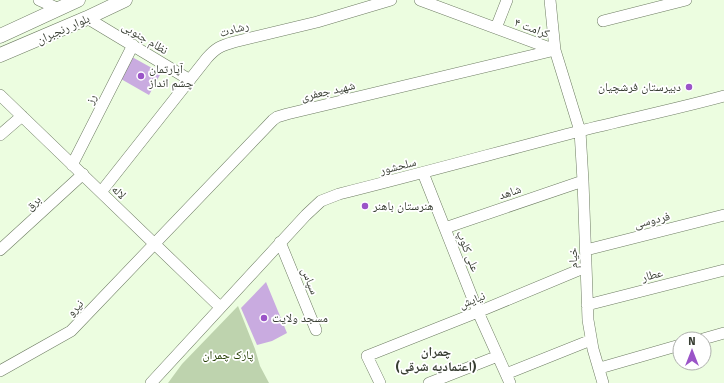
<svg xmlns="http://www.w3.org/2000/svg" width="724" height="383" font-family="'Fira Sans','Noto Naskh Arabic',sans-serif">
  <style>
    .green { fill: #bed3ae }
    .building { fill: #c9abe0 }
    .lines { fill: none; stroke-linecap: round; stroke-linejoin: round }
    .minor-casing { stroke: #6e7c63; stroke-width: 12 }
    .major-casing { stroke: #6e7c63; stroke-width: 15 }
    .minor { stroke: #fff; stroke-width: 11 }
    .major { stroke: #fff; stroke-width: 14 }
    .poi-dot { fill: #9b54c8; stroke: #fff; stroke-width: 1.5 }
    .labels { text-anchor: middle; stroke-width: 3.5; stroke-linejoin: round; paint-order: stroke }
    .street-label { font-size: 12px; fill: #373d32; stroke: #fff }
    .poi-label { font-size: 12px; fill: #373d32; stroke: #fff; text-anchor: start }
    .park-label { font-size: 12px; fill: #243e03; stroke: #fff }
    .neighbourhood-label { font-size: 13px; font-weight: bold; fill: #373d32; stroke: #fff }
  </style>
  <rect width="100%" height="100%" fill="#ecfde0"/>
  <path class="green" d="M 238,306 L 255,349 L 260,366 L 269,383 L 168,383 L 182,364 Z"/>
  <path class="building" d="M 132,57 L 161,73 L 149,95 L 121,79 Z
    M 266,282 L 287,333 L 272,341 L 257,345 L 241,308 Z"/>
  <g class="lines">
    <defs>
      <path id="minor" d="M 39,0 L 59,9
        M 420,0 L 555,50 L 580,131 L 583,181 L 588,320 L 593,349 L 603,383
        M 87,18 L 190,80
        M 603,21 L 686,0
        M 496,28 L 507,0
        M 0,95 L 220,307
        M 0,135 L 22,116
        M 72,165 L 133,45
        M 423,173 L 478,312 L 510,383
        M 101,192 L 207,58 C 216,48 220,46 234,42 L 317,22 L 391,0
        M 445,228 L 583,181
        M 280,242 L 316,330
        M 0,250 L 83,174
        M 586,250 L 724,215
        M 587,305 L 724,270
        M 703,339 L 724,333
        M 600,368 L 680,345
        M 0,371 L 71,331 L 273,120 L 277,117 L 287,114 L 555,50 L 550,0
        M 506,374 L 591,340
        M 151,383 L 306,215 L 321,201 L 339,194 C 419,174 499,152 580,131 C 628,119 676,109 724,96
        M 380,383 L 367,356 L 478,312 L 586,267
        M 429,383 L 498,356"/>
      <path id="major" d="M 0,36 L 78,0
        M 0,55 L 87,18 L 125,0"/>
    </defs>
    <use href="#minor" class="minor-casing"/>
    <use href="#major" class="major-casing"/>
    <use href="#minor" class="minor"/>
    <use href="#major" class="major"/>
  </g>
  <g class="poi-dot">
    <circle cx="141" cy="76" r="4"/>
    <circle cx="689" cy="87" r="4"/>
    <circle cx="365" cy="206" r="4"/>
    <circle cx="264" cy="318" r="4"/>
  </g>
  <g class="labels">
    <g class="street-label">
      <text transform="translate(532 28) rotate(20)" y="4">کرامت ۴</text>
      <text transform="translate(63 29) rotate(-24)" y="4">بلوار رنجبران</text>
      <text transform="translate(234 29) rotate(-16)" y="4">رشادت</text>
      <text transform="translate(145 38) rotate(31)" y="4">نظام جنوبی</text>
      <text transform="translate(328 91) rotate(-13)" y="4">شهید جعفری</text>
      <text transform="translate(91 99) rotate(-63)" y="4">رز</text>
      <text transform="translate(398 166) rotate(-14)" y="4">سلحشور</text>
      <text transform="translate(119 192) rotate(44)" y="4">لاله</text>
      <text transform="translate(510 192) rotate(-19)" y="4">شاهد</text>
      <text transform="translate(33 203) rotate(-43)" y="4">برق</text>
      <text transform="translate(652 220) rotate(-14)" y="4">فردوسی</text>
      <text transform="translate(468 251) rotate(68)" y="4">علی کلوپ</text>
      <text transform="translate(573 258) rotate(-91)" y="4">خیام</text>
      <text transform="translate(652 275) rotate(-14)" y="4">عطار</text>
      <text transform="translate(310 281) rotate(68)" y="4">سپاس</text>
      <text transform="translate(472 300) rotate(-22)" y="4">نیایش</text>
      <text transform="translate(75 308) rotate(-47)" y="4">نیرو</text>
    </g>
    <g class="poi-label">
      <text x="149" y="73">آپارتمان<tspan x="149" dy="14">چشم انداز</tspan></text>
      <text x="681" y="91" text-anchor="end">دبیرستان فرشچیان</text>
      <text x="373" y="210">هنرستان باهنر</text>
      <text x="272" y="322">مسجد ولایت</text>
    </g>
    <g class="park-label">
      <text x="228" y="359">پارک چمران</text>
    </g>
    <g class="neighbourhood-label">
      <text x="436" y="356">چمران<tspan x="436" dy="15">(اعتمادیه شرقی)</tspan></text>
    </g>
  </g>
  <g transform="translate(692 351)"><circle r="19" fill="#ffffff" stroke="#afb1ad"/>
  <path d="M0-3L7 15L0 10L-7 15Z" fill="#9b54c8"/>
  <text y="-6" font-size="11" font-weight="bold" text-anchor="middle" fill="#373d32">N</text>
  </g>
</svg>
